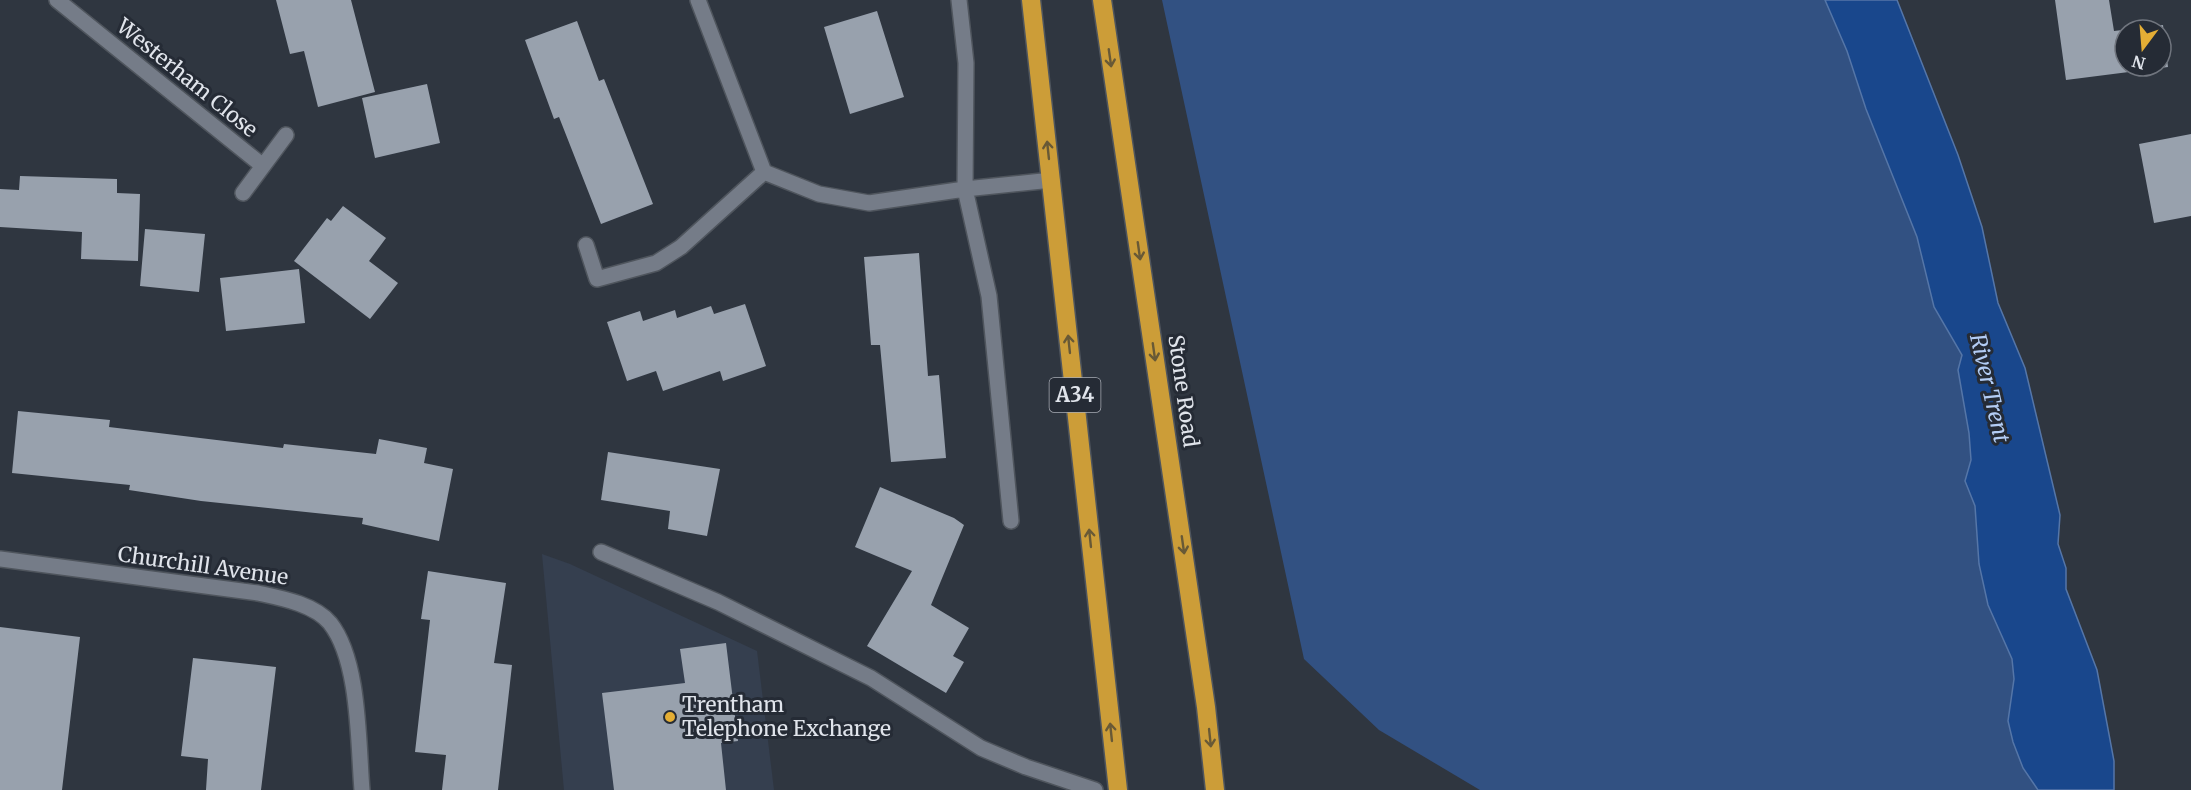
<svg xmlns="http://www.w3.org/2000/svg" width="2191" height="790" font-family="Merriweather,serif">
  <style>
    .built { fill: #353f4f }
    .green { fill: #325182 }
    .water { fill: #19478c; stroke: #5576a8; stroke-width: 1.5 }
    .building { fill: #98a1ad; fill-rule: evenodd }
    .lines { fill: none; stroke-linecap: round; stroke-linejoin: round }
    .lane-casing { stroke: #4f555d; stroke-width: 18 }
    .street-casing { stroke: #4f555d; stroke-width: 18 }
    .highway-casing { stroke: #4f555d; stroke-width: 21 }
    .lane { stroke: #757c88; stroke-width: 15 }
    .street { stroke: #757c88; stroke-width: 15 }
    .highway { stroke: #cc9d38; stroke-width: 18 }
    .oneway { stroke: #685936 }
    .poi-dot { fill: #e4ae35; stroke: #252b35; stroke-width: 2 }
    .labels { text-anchor: middle; stroke-width: 6; stroke-linejoin: round; paint-order: stroke }
    .shield { fill: #252b35; stroke: #a8acb4; stroke-width: 1.5 }
    .shield-label { font-size: 20px; font-weight: bold; fill: #e0e4eb }
    .street-label { font-size: 21px; fill: #e0e4eb; stroke: #252b35 }
    .poi-label { font-size: 21px; fill: #e0e4eb; stroke: #252b35; text-anchor: start }
    .water-label { font-size: 22px; font-style: italic; fill: #b3cdf5; stroke: #252b35 }
  </style>
  <rect width="100%" height="100%" fill="#2f3640"/>
  <path class="built" d="M 542,554 L 570,564 L 757,651 L 774,790 L 564,790 Z"/>
  <path class="green" d="M 1162,0 L 1825,0 L 1847,51 L 1866,109 L 1917,237 L 1934,307 L 1962,355 L 1958,370 L 1969,433 L 1971,460 L 1965,481 L 1975,506 L 1979,564 L 1988,605 L 2012,659 L 2014,679 L 2008,721 L 2038,790 L 1480,790 L 1379,730 L 1304,659 Z"/>
  <path class="water" d="M 1825,0 L 1897,0 L 1958,155 L 1982,227 L 1998,303 L 2025,368 L 2060,515 L 2058,544 L 2066,568 L 2066,589 L 2097,670 L 2114,761 L 2114,790 L 2038,790 L 2023,768 L 2013,742 L 2008,721 L 2014,679 L 2012,659 L 1988,605 L 1979,564 L 1975,506 L 1965,481 L 1971,460 L 1969,433 L 1958,370 L 1962,355 L 1934,307 L 1917,237 L 1866,109 L 1847,51 Z"/>
  <path class="building" d="M 276,0 L 351,0 L 375,92 L 318,107 L 304,51 L 290,54 Z
    M 2055,0 L 2109,0 L 2114,31 L 2163,25 L 2168,67 L 2066,80 ZM 2125,30 L 2161,30 L 2161,66 L 2125,66 Z
    M 877,11 L 904,97 L 850,114 L 824,27 Z
    M 577,21 L 599,81 L 604,79 L 653,204 L 601,224 L 559,117 L 554,119 L 525,40 Z
    M 427,84 L 440,143 L 375,158 L 362,98 Z
    M 2191,134 L 2191,216 L 2154,223 L 2139,144 Z
    M 20,176 L 117,179 L 117,193 L 140,194 L 138,261 L 81,259 L 82,232 L 0,227 L 0,189 L 19,190 Z
    M 343,206 L 386,238 L 369,261 L 398,283 L 370,319 L 294,261 L 327,218 L 331,221 Z
    M 145,229 L 205,234 L 199,292 L 140,286 Z
    M 919,253 L 928,376 L 939,375 L 946,458 L 891,462 L 880,345 L 871,345 L 864,257 Z
    M 299,269 L 305,323 L 226,331 L 220,278 Z
    M 745,304 L 766,366 L 723,381 L 720,371 L 663,391 L 656,371 L 627,381 L 607,322 L 640,311 L 643,321 L 675,310 L 677,318 L 711,306 L 714,314 Z
    M 18,411 L 110,420 L 109,427 L 283,448 L 284,444 L 376,454 L 379,439 L 427,448 L 424,463 L 453,469 L 439,541 L 362,524 L 363,518 L 201,501 L 129,490 L 130,485 L 12,473 Z
    M 608,452 L 720,469 L 707,536 L 668,529 L 670,511 L 601,500 Z
    M 880,487 L 954,518 L 964,525 L 931,605 L 969,628 L 953,656 L 964,662 L 946,693 L 867,646 L 912,571 L 855,547 Z
    M 428,571 L 506,583 L 494,663 L 512,665 L 498,790 L 442,790 L 446,755 L 415,752 L 430,620 L 421,619 Z
    M 0,627 L 80,637 L 62,790 L 0,790 Z
    M 726,643 L 738,741 L 721,743 L 726,790 L 614,790 L 602,693 L 685,683 L 680,649 Z
    M 193,658 L 276,667 L 261,790 L 206,790 L 208,759 L 181,756 Z"/>
  <g class="lines">
    <defs>
      <path id="lane" d="M 601,552 L 718,602 L 871,678 L 981,748 L 1026,767 L 1095,790"/>
      <path id="street" d="M 57,0 L 263,166
        M 698,0 L 764,172 L 819,194 L 869,203 L 965,189 L 1052,180
        M 959,0 L 966,63 L 965,189 L 989,296 L 1011,521
        M 243,193 L 286,135
        M 586,245 L 597,279 L 656,263 L 681,247 L 764,172
        M 0,559 L 258,593 C 281,598 314,604 330,623 C 360,661 358,743 362,790"/>
      <path id="highway" d="M 1031,0 L 1118,790
        M 1102,0 L 1206,707 L 1215,790"/>
    </defs>
    <use href="#lane" class="lane-casing"/>
    <use href="#street" class="street-casing"/>
    <use href="#highway" class="highway-casing"/>
    <use href="#lane" class="lane"/>
    <use href="#street" class="street"/>
    <use href="#highway" class="highway"/>
  </g>
  <defs><path id="oneway-shaft" d="M-6 0H5M1.5-3L5.5 0L1.5 3" fill="none" stroke-width="1.6" stroke-linecap="round" stroke-linejoin="round" transform="scale(1.5)"/></defs>
  <g class="oneway">
    <use href="#oneway-shaft" transform="translate(1110 58) rotate(82)"/>
    <use href="#oneway-shaft" transform="translate(1048 150) rotate(-96)"/>
    <use href="#oneway-shaft" transform="translate(1139 251) rotate(82)"/>
    <use href="#oneway-shaft" transform="translate(1069 344) rotate(-96)"/>
    <use href="#oneway-shaft" transform="translate(1154 352) rotate(82)"/>
    <use href="#oneway-shaft" transform="translate(1090 538) rotate(-96)"/>
    <use href="#oneway-shaft" transform="translate(1183 545) rotate(82)"/>
    <use href="#oneway-shaft" transform="translate(1111 732) rotate(-96)"/>
    <use href="#oneway-shaft" transform="translate(1210 738) rotate(84)"/>
  </g>
  <circle class="poi-dot" cx="670" cy="717" r="6"/>
  <g class="labels">
    <rect class="shield" x="1049.5" y="378" width="51" height="34" rx="4.5"/>
    <g class="shield-label">
      <text x="1075" y="402">A34</text>
    </g>
    <g class="street-label">
      <text transform="translate(187 78) rotate(39)" y="7">Westerham Close</text>
      <text transform="translate(1183 391) rotate(82)" y="7">Stone Road</text>
      <text transform="translate(203 566) rotate(8)" y="7">Churchill Avenue</text>
    </g>
    <g class="poi-label">
      <text x="682" y="712">Trentham<tspan x="682" dy="24">Telephone Exchange</tspan></text>
    </g>
    <g class="water-label">
      <text transform="translate(1990 388) rotate(77)" y="8">River Trent</text>
    </g>
  </g>
  <g transform="translate(2143 48) rotate(196)"><circle r="28" fill="#252b35" stroke="#70757e" stroke-width="1.5"/>
  <path d="M0-4.5L10 22L0 15L-10 22Z" fill="#e4ae35"/>
  <text y="-9" font-size="16" font-weight="bold" text-anchor="middle" fill="#e0e4eb">N</text>
  </g>
</svg>
